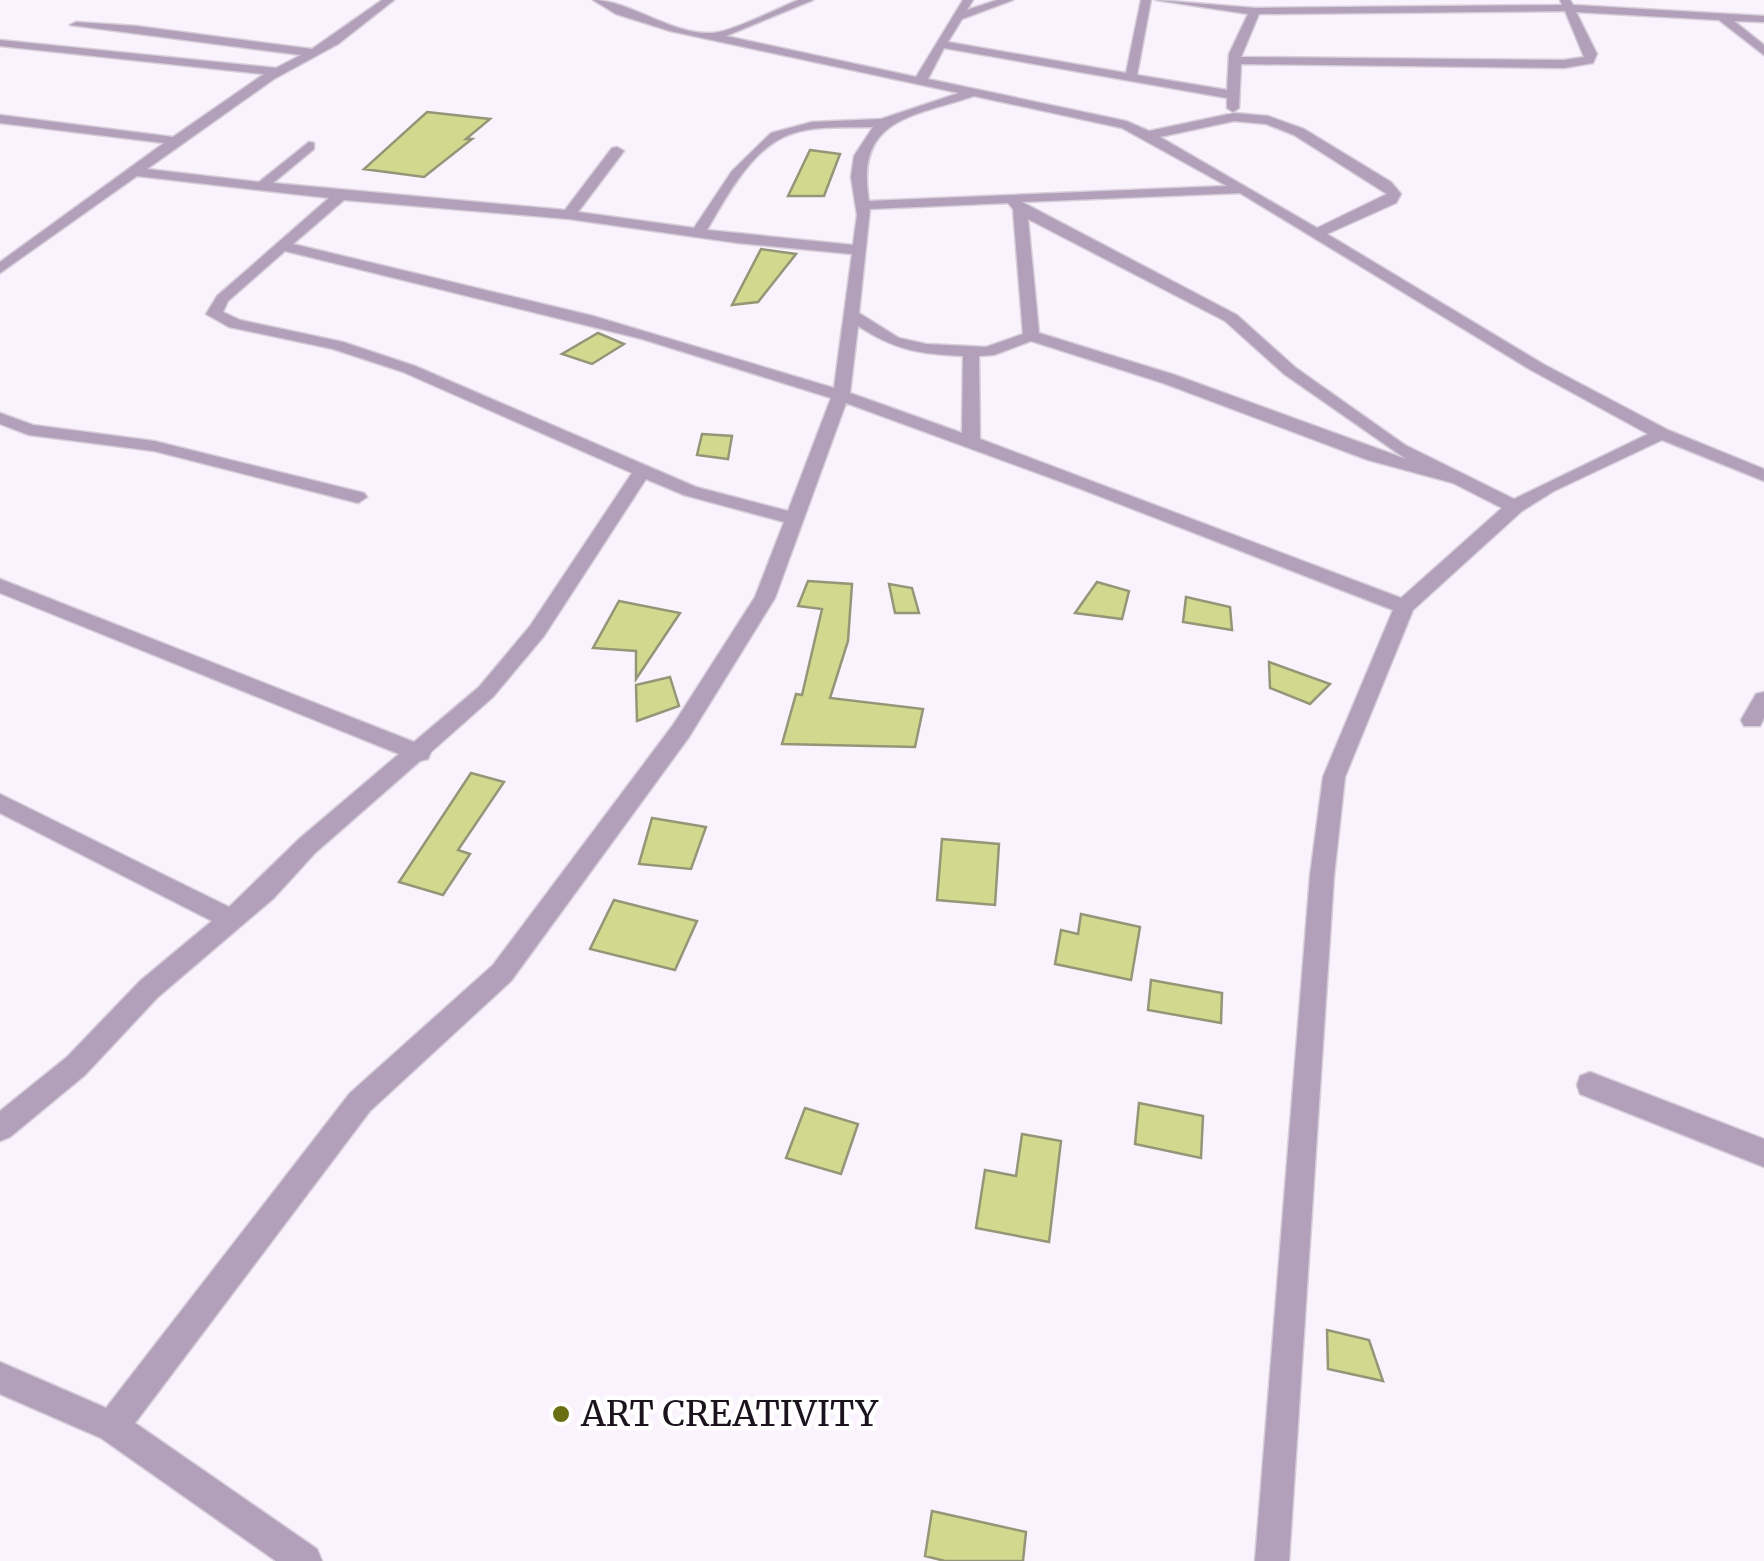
<svg xmlns="http://www.w3.org/2000/svg" width="1764" height="1561" font-family="Merriweather,serif">
  <style>
    .building { fill: #d2d98e; stroke: #939677; stroke-width: 2.5 }
    .lines { fill: none; stroke-linecap: round; stroke-linejoin: round }
    .minor-casing { stroke: #d6ced9; stroke-width: 3 }
    .minor { fill: #b2a0bb; fill-rule: evenodd }
    .poi-dot { fill: #6a6f14; stroke: #fff; stroke-width: 4 }
    .labels { text-anchor: middle; stroke-width: 9; stroke-linejoin: round; paint-order: stroke }
    .near-poi-label { font-size: 35px; fill: #1b141e; stroke: #fff; text-anchor: start }
  </style>
  <rect width="100%" height="100%" fill="#faf2fd"/>
  <path class="building" d="M 427,112 L 490,119 L 466,139 L 472,139 L 424,177 L 364,169 Z
    M 810,150 L 840,154 L 824,196 L 788,196 Z
    M 761,249 L 796,254 L 758,302 L 732,305 Z
    M 598,333 L 624,344 L 592,364 L 562,354 Z
    M 702,434 L 732,436 L 728,459 L 697,455 Z
    M 808,581 L 852,584 L 848,641 L 830,698 L 923,709 L 915,747 L 782,744 L 796,694 L 802,695 L 822,609 L 798,606 Z
    M 1097,582 L 1129,591 L 1122,619 L 1075,613 Z
    M 889,584 L 912,588 L 919,613 L 895,613 Z
    M 1186,597 L 1230,607 L 1232,630 L 1183,622 Z
    M 619,601 L 680,613 L 636,679 L 636,651 L 593,648 Z
    M 1269,662 L 1330,684 L 1310,704 L 1270,688 Z
    M 670,677 L 679,706 L 637,721 L 636,685 Z
    M 471,773 L 504,782 L 458,850 L 470,854 L 443,895 L 399,882 Z
    M 652,818 L 706,827 L 691,869 L 639,864 Z
    M 942,839 L 999,844 L 995,905 L 937,900 Z
    M 614,900 L 697,921 L 675,970 L 590,949 Z
    M 1081,914 L 1140,927 L 1131,980 L 1055,964 L 1061,930 L 1078,934 Z
    M 1151,980 L 1222,993 L 1221,1023 L 1148,1010 Z
    M 1139,1103 L 1203,1116 L 1201,1158 L 1135,1144 Z
    M 805,1108 L 858,1124 L 841,1174 L 786,1158 Z
    M 1022,1134 L 1061,1141 L 1049,1242 L 976,1228 L 985,1170 L 1016,1176 Z
    M 1327,1330 L 1369,1340 L 1383,1381 L 1328,1369 Z
    M 932,1511 L 1026,1532 L 1023,1561 L 945,1561 L 925,1556 Z"/>
  <g class="lines">
    <defs>
      <path id="minor" d="M 382,0 L 394,0 L 338,44 L 274,79 L 147,169 L 259,182 L 309,142 L 314,143 L 314,149 L 273,183 L 565,210 L 612,148 L 617,147 L 624,151 L 578,212 L 694,228 L 732,171 L 771,133 L 812,122 L 881,119 L 959,93 L 670,31 L 616,14 L 593,0 C 629,0 672,35 711,33 C 729,33 779,8 798,0 L 813,0 L 726,36 L 916,77 L 963,0 L 973,0 L 967,10 L 997,0 L 1013,0 L 962,19 L 948,42 L 1126,73 L 1141,0 L 1151,0 L 1137,75 L 1227,90 L 1229,54 L 1248,14 L 1156,0 L 1255,8 L 1562,5 L 1560,0 L 1570,0 L 1573,5 L 1764,16 L 1764,22 L 1734,21 L 1764,45 L 1764,55 L 1719,20 L 1576,12 L 1597,54 L 1593,63 L 1564,68 L 1241,64 L 1239,108 L 1233,112 L 1227,108 L 1227,98 L 944,48 L 928,79 L 1126,121 L 1149,131 L 1234,113 L 1268,116 L 1304,129 L 1391,182 L 1401,194 L 1396,203 L 1327,234 L 1543,364 L 1668,430 L 1764,469 L 1764,481 L 1662,440 L 1554,491 L 1522,511 L 1413,610 L 1345,777 L 1334,876 L 1289,1561 L 1255,1561 L 1310,876 L 1323,777 L 1393,610 L 1081,489 L 846,403 L 775,598 L 689,737 L 511,981 L 370,1111 L 135,1423 L 317,1549 L 322,1561 L 276,1561 L 101,1438 L 0,1394 L 0,1362 L 106,1408 L 350,1093 L 493,965 L 673,725 L 755,597 L 784,522 L 684,495 L 646,479 L 544,636 L 493,697 L 431,752 L 428,759 L 420,761 L 315,853 L 274,898 L 158,997 L 85,1075 L 10,1137 L 0,1141 L 0,1111 L 67,1057 L 140,981 L 212,921 L 0,813 L 0,794 L 229,907 L 299,839 L 399,754 L 0,593 L 0,579 L 414,742 L 479,687 L 530,626 L 632,473 L 403,372 L 333,349 L 229,327 L 206,314 L 217,296 L 329,198 L 137,176 L 0,273 L 0,262 L 164,143 L 0,123 L 0,115 L 173,137 L 264,74 L 0,46 L 0,40 L 276,68 L 301,55 L 70,25 L 76,22 L 136,26 L 312,49 ZM 1565,11 L 1584,57 L 1564,60 L 1241,57 L 1259,14 ZM 974,96 L 1122,128 L 1227,186 L 869,201 C 855,118 912,117 974,96 ZM 1234,121 L 1266,124 L 1294,135 L 1387,194 L 1317,228 L 1160,137 ZM 873,127 L 854,156 L 851,177 L 857,215 L 853,245 L 707,230 C 727,196 753,145 794,133 C 819,125 847,128 873,127 ZM 1240,193 L 1531,370 L 1648,434 L 1514,499 L 1405,445 L 1296,368 L 1237,315 L 1022,202 ZM 344,200 L 569,219 L 738,243 L 852,254 L 834,388 L 593,316 L 293,244 ZM 1008,203 L 1013,209 L 1023,334 L 986,347 L 926,344 L 899,338 L 859,313 L 870,209 ZM 1028,219 L 1225,321 L 1284,374 L 1406,459 L 1175,375 L 1039,333 ZM 285,251 L 642,339 L 831,398 L 788,511 L 696,487 L 415,366 L 343,342 L 240,320 L 223,312 L 228,301 ZM 858,326 C 895,350 919,354 963,356 L 962,433 L 850,393 ZM 1031,341 L 1163,383 L 1368,460 L 1453,483 L 1502,508 L 1401,598 L 980,439 L 979,356 L 994,355 Z
        M 0,413 L 33,425 L 154,441 L 364,493 L 367,497 L 358,503 L 154,451 L 29,435 L 0,424 Z
        M 1764,692 L 1764,718 L 1760,726 L 1744,726 L 1741,720 L 1756,694 Z
        M 1590,1072 L 1764,1139 L 1764,1167 L 1580,1094 L 1577,1085 L 1580,1076 Z"/>
    </defs>
    <use href="#minor" class="minor-casing"/>
    <use href="#minor" class="minor"/>
  </g>
  <circle class="poi-dot" cx="561" cy="1414" r="10"/>
  <g class="labels">
    <g class="near-poi-label">
      <text x="581" y="1426">ART CREATIVITY</text>
    </g>
  </g>
</svg>
